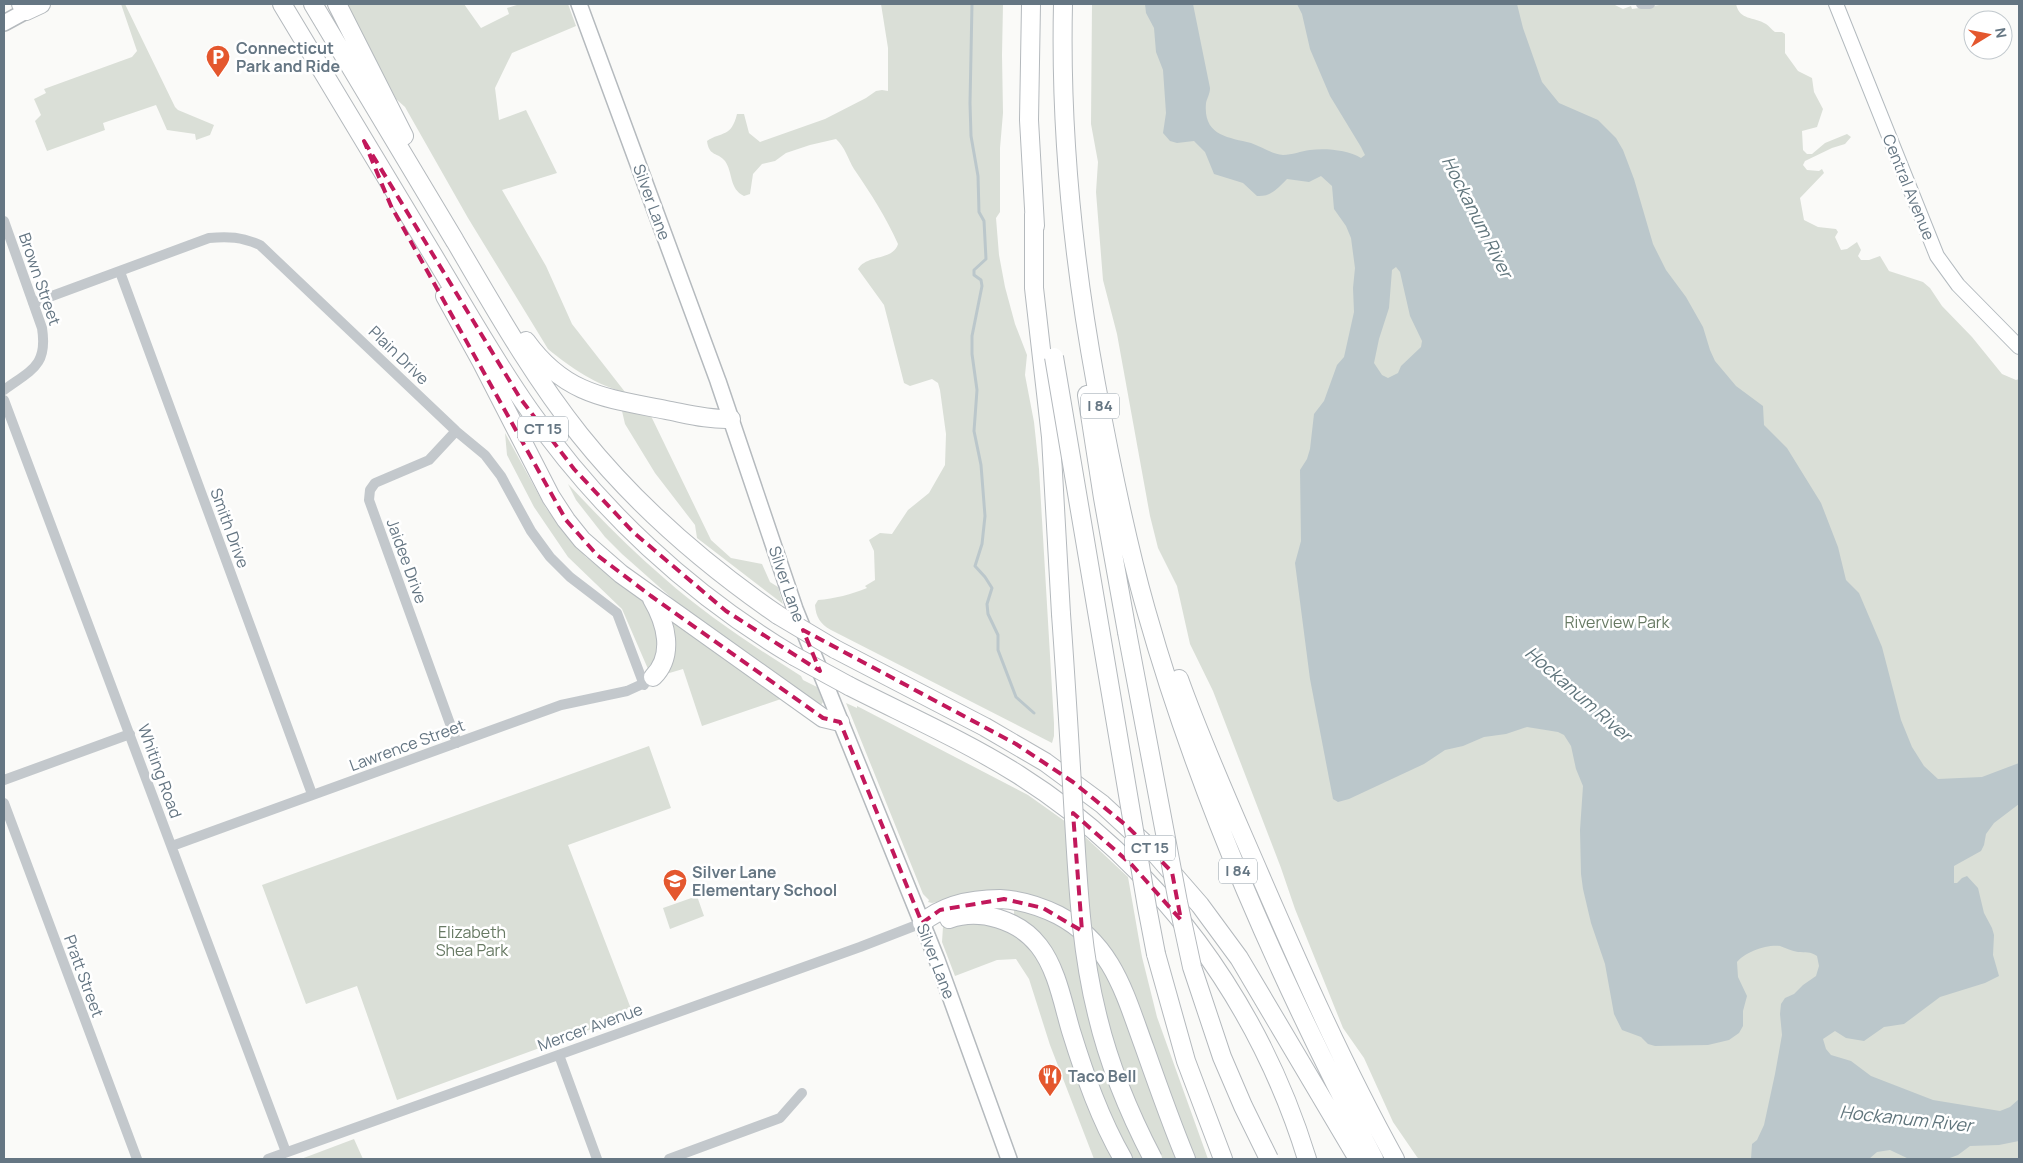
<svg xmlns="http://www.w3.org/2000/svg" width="2023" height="1163" font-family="Manrope,sans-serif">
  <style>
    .green { fill: #dadfd7 }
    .water { fill: #bbc7cb; fill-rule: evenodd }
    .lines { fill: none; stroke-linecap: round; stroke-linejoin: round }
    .stream { stroke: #bbc7cb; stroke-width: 3 }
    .secondary-casing { stroke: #b3babf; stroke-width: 16 }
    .primary-casing { stroke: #b5babe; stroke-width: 18 }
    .highway-casing { stroke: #b4b9bd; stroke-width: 20 }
    .street { stroke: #c3c8cc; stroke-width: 10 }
    .secondary { stroke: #fff; stroke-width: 14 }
    .primary { stroke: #fff; stroke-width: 15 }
    .highway { stroke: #fff; stroke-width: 18 }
    .highway-bridge-casing { stroke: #b4b9bd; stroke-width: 20; stroke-linecap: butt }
    .highway-bridge { stroke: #fff; stroke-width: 18 }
    .marked { fill: none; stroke: #c2185b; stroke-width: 4; stroke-dasharray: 10 6; stroke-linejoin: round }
    .labels { text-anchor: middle; stroke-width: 5; stroke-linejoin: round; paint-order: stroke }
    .shield { fill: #fff; stroke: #939fa8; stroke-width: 1 }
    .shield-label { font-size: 15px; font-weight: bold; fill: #657683 }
    .poi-label { font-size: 16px; font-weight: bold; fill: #657683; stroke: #fff; text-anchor: start }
    .street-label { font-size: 16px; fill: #657683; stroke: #fff }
    .park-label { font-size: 16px; fill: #687a64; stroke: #fff }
    .water-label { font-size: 18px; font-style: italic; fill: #60757c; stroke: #fff }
  </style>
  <rect width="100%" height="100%" fill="#fafaf8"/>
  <path class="green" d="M 121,4 L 125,4 L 175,107 L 178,110 L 214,125 L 210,135 L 196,140 L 195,134 L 167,130 L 156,105 L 103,123 L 105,130 L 47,151 L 35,121 L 41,115 L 34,99 L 46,93 L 44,89 L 132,57 L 137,51 Z
    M 346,4 L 464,4 L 481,28 L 509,14 L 507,8 L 520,4 L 568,4 L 576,26 L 512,53 L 495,88 L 499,120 L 526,110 L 557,173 L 502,190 L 546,266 L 572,324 L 625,392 C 597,386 570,367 548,349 L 468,218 L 405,107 L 396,99 Z
    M 881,4 L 1003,4 L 1002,55 L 1003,113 L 1000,148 L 1000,212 L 996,218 L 999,255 L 1005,287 L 1015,324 L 1027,355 L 1025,375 L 1034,422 L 1039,469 L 1054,723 L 1054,736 L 1052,743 L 831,630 C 820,624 816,617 815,605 L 818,600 C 834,599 852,594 867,588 L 865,586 L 875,580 L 874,551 L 869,540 L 880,533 L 892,534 L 908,510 L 929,493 L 945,465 L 946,434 L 940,390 L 938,383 L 932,379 L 910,386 L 904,383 L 884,305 L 858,269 C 867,254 893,261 898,244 C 886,217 871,194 854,169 C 848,159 845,147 836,139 L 810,145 L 786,153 L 775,161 L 762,164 L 753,174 L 750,194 L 744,196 C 729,189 733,172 725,161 C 718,152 709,157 707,141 C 722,131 731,138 737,114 L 744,114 L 749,133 L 760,142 L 825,119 L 866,98 L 876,91 L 882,90 L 888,91 L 888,48 Z
    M 1092,4 L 1613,4 L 1623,9 L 1631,6 L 1632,9 L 1666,4 L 1736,4 C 1740,21 1753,16 1766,24 C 1769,26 1772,30 1775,32 L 1782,32 L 1785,34 L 1785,53 L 1798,71 L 1812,78 L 1814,92 L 1823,109 L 1817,127 L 1802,131 L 1803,150 L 1807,154 L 1812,154 L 1825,143 L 1847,134 L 1851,137 L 1845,144 L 1832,148 L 1805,161 L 1803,165 L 1807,170 L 1819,171 L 1822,169 L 1824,173 L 1800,198 L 1804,220 L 1818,227 L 1836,229 L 1838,232 L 1835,237 L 1841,250 L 1847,249 L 1857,242 L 1861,250 L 1858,256 L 1861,260 L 1869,260 L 1880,256 L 1889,271 L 1923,282 L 1930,288 L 1942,306 L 1972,337 L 2002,374 L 2016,380 L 2019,379 L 2019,1159 L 1419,1159 L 1417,1157 L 1393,1122 L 1364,1058 L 1343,1028 L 1295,909 L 1281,868 L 1213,691 L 1190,644 L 1177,586 L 1158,548 L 1150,516 L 1117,334 L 1103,280 L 1096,192 L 1098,162 L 1091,124 Z
    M 622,411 L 651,416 L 711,540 L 731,558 L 762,564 L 770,582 L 778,587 L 783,604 L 697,538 L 695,525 L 655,473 L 625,424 Z
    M 505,433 L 546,508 L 567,536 L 586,557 L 650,606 L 662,653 L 648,669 L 622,609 L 568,557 L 534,507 L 507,455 Z
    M 568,484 C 599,517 630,549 664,578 C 706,615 753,646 801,676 L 803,680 L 817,687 L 823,702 L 821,705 L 815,708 L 683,608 L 622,554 L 605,537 L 576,500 Z
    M 670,622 L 676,623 L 708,645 L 781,699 L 702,726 L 683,669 L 666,674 Z
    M 846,703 L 857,708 L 857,706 L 1028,795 L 1066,822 L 1073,918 L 951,899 L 932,903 L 928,902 L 929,900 L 923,894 Z
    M 649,746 L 671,808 L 568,845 L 633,1014 L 397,1100 L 357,986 L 306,1004 L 262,885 Z
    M 1081,833 L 1128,877 L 1142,957 L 1157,1017 L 1208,1159 L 1192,1159 L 1088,927 Z
    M 697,896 L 704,916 L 670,929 L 663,908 Z
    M 1014,908 L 1041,913 L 1074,934 L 1144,1159 L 1132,1159 L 1111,1121 L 1086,1057 L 1067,987 L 1014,916 Z
    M 984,921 L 1022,936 L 1044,967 L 1115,1159 L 1094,1159 L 1050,1045 L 1029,979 L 1016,959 L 997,960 L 955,976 L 942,942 L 943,927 L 952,923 Z
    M 1091,952 L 1107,970 L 1178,1159 L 1160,1159 L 1152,1145 L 1109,1035 Z
    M 354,1139 L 363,1159 L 301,1159 Z"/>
  <path class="water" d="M 1145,4 L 1193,4 L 1210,88 C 1210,94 1207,98 1206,103 C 1203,136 1228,137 1251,143 C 1262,147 1272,154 1283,155 C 1292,155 1301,151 1310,150 C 1326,148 1348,150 1361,158 L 1365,155 L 1361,147 L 1330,96 L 1310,49 L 1302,14 L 1297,4 L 1517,4 L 1523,28 L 1542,82 L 1559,103 L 1598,120 L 1616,138 L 1623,150 L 1634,179 L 1653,244 L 1666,270 L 1686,297 L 1703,327 L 1710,350 L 1715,361 L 1736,386 L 1763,406 L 1764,425 L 1787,448 L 1821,503 L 1838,547 L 1846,580 L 1859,593 L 1882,647 L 1901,720 L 1912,747 L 1924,766 L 1938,779 L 1982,777 L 2019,763 L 2019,804 L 1994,823 L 1986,834 L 1984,845 L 1981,851 L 1954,866 L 1954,883 L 1957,883 L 1962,878 L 1967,876 L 1978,888 L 1984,913 L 1992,928 L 1994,935 L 1993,955 L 1999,976 L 1985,983 L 1940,997 L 1904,1024 L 1884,1027 L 1864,1041 L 1846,1038 L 1835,1031 L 1823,1039 L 1826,1049 L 1831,1055 L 1851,1061 L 1871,1076 L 1933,1100 L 2000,1111 L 2010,1107 L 2019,1099 L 2019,1141 L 1999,1145 L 1970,1146 L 1958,1155 L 1947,1159 L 1909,1159 L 1890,1150 L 1877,1152 L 1869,1159 L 1751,1159 L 1752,1144 L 1757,1140 L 1764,1125 L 1775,1074 L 1782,1035 L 1780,1014 L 1781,1004 L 1785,998 L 1794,994 L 1803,985 L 1816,976 L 1819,966 L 1817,956 C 1810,951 1806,953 1798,952 C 1792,951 1786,948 1780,946 C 1767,944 1745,952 1737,962 L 1738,977 L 1747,996 L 1743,1011 L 1743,1026 L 1739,1033 L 1729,1040 L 1708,1045 L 1655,1046 L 1648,1044 L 1641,1037 L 1622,1030 L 1614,1014 L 1605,964 L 1591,923 L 1583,889 L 1581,874 L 1580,830 L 1583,786 L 1576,769 L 1571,746 L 1564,735 L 1558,732 L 1527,727 L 1506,734 L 1484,737 L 1463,746 L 1445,750 L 1424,764 L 1349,799 L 1338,802 L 1333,799 L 1310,679 L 1295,563 L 1301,541 L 1300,470 L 1307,459 L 1310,449 L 1314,414 L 1324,401 L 1337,365 L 1344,357 L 1354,312 L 1353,288 L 1355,268 L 1351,238 L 1346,226 L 1334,209 L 1332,186 L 1321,176 L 1309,182 L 1287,179 C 1278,188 1271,197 1257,196 L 1243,183 L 1214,174 L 1205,152 L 1194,141 L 1177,143 L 1170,141 L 1163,133 L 1166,113 L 1163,70 L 1156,52 L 1154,28 L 1146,13 ZM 1396,267 L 1400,272 L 1410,316 L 1422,341 L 1421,347 L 1401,366 L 1398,373 L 1388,378 L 1382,375 L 1374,363 L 1379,339 L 1389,308 L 1392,270 Z"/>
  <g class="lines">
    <path class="stream" d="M 972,4 L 970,103 L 971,136 L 978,176 L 979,212 L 984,221 L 986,259 L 974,270 L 974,275 L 981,280 L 982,286 L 972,336 L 972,354 L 977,390 L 974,431 L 981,465 L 985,516 L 982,544 L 975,566 L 985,577 L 992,588 L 987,604 L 988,614 L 998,635 L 998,650 L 1016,697 L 1034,713"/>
    <defs>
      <path id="secondary" d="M 1836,4 L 1937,256 L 1958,285 L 2019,347"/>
      <path id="primary" d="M 579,4 L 718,381 L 795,609 L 937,960 L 1009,1159
        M 4,23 L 26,11"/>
      <path id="highway" d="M 21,4 L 26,11 L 41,4
        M 282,4 C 331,86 381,168 430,250 C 463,304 493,359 530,411 C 599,510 690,594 794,656
        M 313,4 C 361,83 408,162 455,241 C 494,307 532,375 580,435 C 636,505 704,564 778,615
        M 337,4 L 404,136
        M 1031,4 L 1029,120 L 1035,226
        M 1063,4 C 1060,132 1073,259 1096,384 C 1110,460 1125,536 1146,610 C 1200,801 1282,984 1374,1159
        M 1034,214 L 1034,288 L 1051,437 L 1061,614
        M 445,296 L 481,361 L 551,497 L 566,520 L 582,540 L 621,574 L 823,718 L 840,722
        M 526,341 C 565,395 606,398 666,410 C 687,414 709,420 731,419
        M 1087,395 L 1103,498 L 1127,632
        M 652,599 C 666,623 675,655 653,677
        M 835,649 L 985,727 L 1045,762 L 1102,804 L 1153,851 L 1200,905 L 1239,958 L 1358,1159
        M 1179,679 C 1203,746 1232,810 1260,875 C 1302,972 1344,1067 1395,1159
        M 849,686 C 906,715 965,741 1019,775 C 1158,863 1259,1003 1307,1159
        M 949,919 C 980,908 1019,920 1039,946 C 1057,969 1063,1004 1071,1031 C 1085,1076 1100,1119 1123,1159
        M 922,923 C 943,905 973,899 1000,899 C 1021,900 1040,906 1058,915 C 1113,944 1125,995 1145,1049 C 1158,1086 1171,1123 1186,1159
        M 1156,954 L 1186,1061 L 1223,1159"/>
    </defs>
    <use href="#secondary" class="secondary-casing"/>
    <use href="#primary" class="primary-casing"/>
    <use href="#highway" class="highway-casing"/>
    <path class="street" d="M 1641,4 L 1650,4
      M 4,221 L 42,328 C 48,366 31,370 4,390
      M 120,272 L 312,794
      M 33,303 L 209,238 C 228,236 242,237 260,245 L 456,431 L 485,455 L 501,476 L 531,531 L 550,557 L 570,577 L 617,613 L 644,685
      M 4,400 L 286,1152
      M 456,431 L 429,460 L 375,483 L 370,490 L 369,500 L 457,743
      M 4,780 L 130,734
      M 4,803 L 137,1159
      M 172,846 L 561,705 L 627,691 L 649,681
      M 559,1055 L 597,1159
      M 268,1159 L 860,947 L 922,923
      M 669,1159 L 780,1118 L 802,1093"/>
    <use href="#secondary" class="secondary"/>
    <use href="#primary" class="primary"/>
    <use href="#highway" class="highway"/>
    <defs>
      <path id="highway-bridge" d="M 1054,357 L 1147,907 L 1156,954
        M 1061,614 C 1066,682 1070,750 1074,819 C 1078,884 1081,950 1097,1014 C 1109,1065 1129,1113 1153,1159
        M 778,615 L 835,649
        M 1127,632 L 1178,902 L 1192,967 L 1222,1057 L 1243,1106 L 1269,1159
        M 794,656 L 849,686"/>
    </defs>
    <use href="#highway-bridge" class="highway-bridge-casing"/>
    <use href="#highway-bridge" class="highway-bridge"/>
  </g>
  <path class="marked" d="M 364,141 L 520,398 L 574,469 L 633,532 L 726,611 L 820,671 L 803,630 L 1016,744 L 1073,782 L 1127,826 L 1172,872 L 1181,920 L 1132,865 L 1073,813 L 1082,931 L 1043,908 L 1004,899 L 940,910 L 922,923 L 840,722 L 823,718 L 651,596 L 597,555 L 566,520 L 391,206 Z"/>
  <defs>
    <symbol id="parking-pin" viewBox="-11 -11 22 30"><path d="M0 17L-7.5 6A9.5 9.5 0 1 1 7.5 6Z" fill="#e4572e" stroke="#fff"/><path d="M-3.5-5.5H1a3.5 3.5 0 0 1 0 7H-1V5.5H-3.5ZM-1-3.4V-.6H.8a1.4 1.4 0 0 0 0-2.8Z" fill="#fff"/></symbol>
    <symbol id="school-pin" viewBox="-11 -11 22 30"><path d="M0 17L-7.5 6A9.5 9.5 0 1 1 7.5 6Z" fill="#e4572e" stroke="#fff"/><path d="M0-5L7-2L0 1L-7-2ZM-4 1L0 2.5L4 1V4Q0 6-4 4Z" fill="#fff"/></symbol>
    <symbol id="restaurant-pin" viewBox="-11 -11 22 30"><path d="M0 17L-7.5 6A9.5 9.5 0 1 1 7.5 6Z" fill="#e4572e" stroke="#fff"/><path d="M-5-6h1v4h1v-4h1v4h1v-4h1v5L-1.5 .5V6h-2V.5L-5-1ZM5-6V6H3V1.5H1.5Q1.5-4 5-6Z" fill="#fff"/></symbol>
  </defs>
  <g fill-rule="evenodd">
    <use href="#parking-pin" x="204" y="43" width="28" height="38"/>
    <use href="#school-pin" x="661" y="867" width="28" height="38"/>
    <use href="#restaurant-pin" x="1036" y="1062" width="28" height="38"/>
  </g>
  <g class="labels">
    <g class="shield">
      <rect x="1081" y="393.5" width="38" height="25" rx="4"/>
      <rect x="518" y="416.5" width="50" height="25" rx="4"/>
      <rect x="1125" y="835.5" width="50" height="25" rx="4"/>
      <rect x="1219" y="858.5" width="38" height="25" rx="4"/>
    </g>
    <g class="shield-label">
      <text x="1100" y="411">I 84</text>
      <text x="543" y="434">CT 15</text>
      <text x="1150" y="853">CT 15</text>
      <text x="1238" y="876">I 84</text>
    </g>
    <g class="poi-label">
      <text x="236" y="54">Connecticut<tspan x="236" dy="18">Park and Ride</tspan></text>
      <text x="692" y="878">Silver Lane<tspan x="692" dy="18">Elementary School</tspan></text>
      <text x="1068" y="1082">Taco Bell</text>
    </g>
    <g class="street-label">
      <text transform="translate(1909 187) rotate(68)" y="6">Central Avenue</text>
      <text transform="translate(652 202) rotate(70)" y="6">Silver Lane</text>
      <text transform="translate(40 279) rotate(71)" y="6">Brown Street</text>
      <text transform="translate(399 355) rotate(44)" y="6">Plain Drive</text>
      <text transform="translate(230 528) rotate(70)" y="6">Smith Drive</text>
      <text transform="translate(407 561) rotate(70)" y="6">Jaidee Drive</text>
      <text transform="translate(787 584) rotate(71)" y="6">Silver Lane</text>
      <text transform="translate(407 745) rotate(-20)" y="6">Lawrence Street</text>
      <text transform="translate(160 771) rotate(70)" y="6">Whiting Road</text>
      <text transform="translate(936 961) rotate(69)" y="6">Silver Lane</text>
      <text transform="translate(84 976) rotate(70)" y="6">Pratt Street</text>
      <text transform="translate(590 1027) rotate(-20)" y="6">Mercer Avenue</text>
    </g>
    <g class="park-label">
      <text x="1617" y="628">Riverview Park</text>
      <text x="472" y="938">Elizabeth<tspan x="472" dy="18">Shea Park</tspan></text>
    </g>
    <g class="water-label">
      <text transform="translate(1477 217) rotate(63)" y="6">Hockanum River</text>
      <text transform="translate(1578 694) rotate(41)" y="6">Hockanum River</text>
      <text transform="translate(1906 1119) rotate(6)" y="6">Hockanum River</text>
    </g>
  </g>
  <rect width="2023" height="1163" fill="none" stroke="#657683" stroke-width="10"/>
  <g transform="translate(1988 35) rotate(80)"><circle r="24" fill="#ffffff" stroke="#c1c8cd"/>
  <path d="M0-4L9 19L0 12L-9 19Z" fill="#e4572e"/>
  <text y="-8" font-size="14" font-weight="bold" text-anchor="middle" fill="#657683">N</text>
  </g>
</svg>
